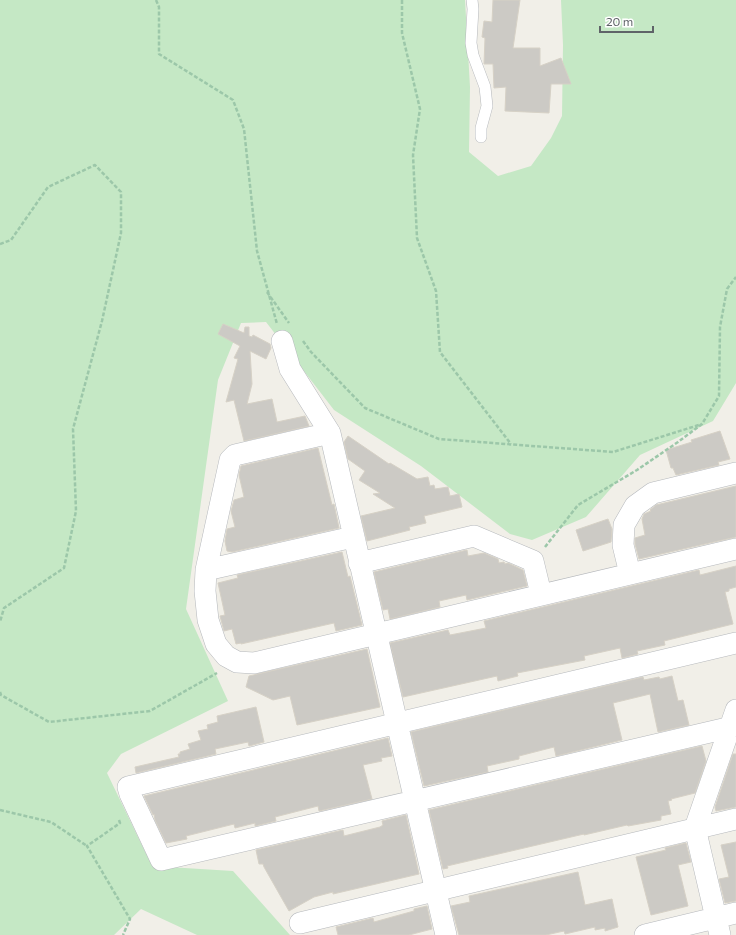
<svg xmlns="http://www.w3.org/2000/svg" width="736" height="935" font-family="Commissioner,sans-serif">
  <style>
    .green { fill: #c5e8c5 }
    .building { fill: #cccac5; stroke: #d6d1c6 }
    .lines { fill: none; stroke-linecap: round; stroke-linejoin: round }
    .lane-casing { stroke: #b5b8bc; stroke-width: 12 }
    .street-casing { stroke: #b5b8bc; stroke-width: 22 }
    .path { stroke: #9cc7a9; stroke-width: 2.5; stroke-dasharray: 4 2; stroke-linecap: butt }
    .lane { stroke: #fff; stroke-width: 11 }
    .street { stroke: #fff; stroke-width: 21 }
  </style>
  <rect width="100%" height="100%" fill="#f1efe8"/>
  <path class="green" d="M 0,0 L 465,0 L 470,87 L 469,152 L 498,176 L 531,166 L 551,138 L 562,116 L 563,45 L 561,0 L 736,0 L 736,383 L 713,421 L 640,455 L 586,517 L 532,540 L 510,534 L 421,466 L 334,410 L 266,322 L 241,323 L 218,380 L 186,609 L 228,701 L 121,754 L 107,773 L 152,866 L 233,871 L 290,935 L 197,935 L 141,909 L 114,935 L 0,935 Z"/>
  <path class="building" d="M 493,0 L 520,0 L 513,48 L 540,48 L 540,66 L 561,58 L 571,84 L 551,84 L 549,113 L 505,111 L 506,87 L 494,88 L 493,64 L 484,64 L 485,38 L 482,37 L 484,21 L 492,22 Z
    M 223,324 L 244,333 L 245,327 L 249,327 L 249,336 L 252,337 L 253,335 L 270,344 L 271,348 L 266,359 L 250,351 L 252,384 L 247,404 L 272,399 L 277,422 L 305,416 L 309,426 L 244,441 L 234,400 L 226,402 L 238,359 L 234,358 L 240,346 L 218,334 Z
    M 720,431 L 730,459 L 718,462 L 719,465 L 676,475 L 673,468 L 671,468 L 666,450 L 692,442 L 691,440 Z
    M 348,436 L 389,464 L 390,463 L 417,479 L 428,477 L 430,486 L 434,485 L 435,489 L 448,487 L 450,496 L 459,494 L 462,507 L 424,516 L 426,523 L 409,527 L 410,530 L 367,541 L 361,516 L 395,508 L 373,494 L 380,493 L 359,480 L 365,471 L 348,459 L 344,442 Z
    M 318,448 L 332,505 L 334,504 L 339,528 L 232,552 L 227,551 L 225,541 L 227,529 L 235,527 L 231,511 L 234,500 L 244,497 L 239,475 L 241,466 Z
    M 736,486 L 736,537 L 639,559 L 635,544 L 635,538 L 645,535 L 642,519 L 644,514 L 651,511 L 650,510 L 656,505 Z
    M 608,519 L 612,529 L 611,542 L 583,551 L 576,530 Z
    M 467,550 L 468,556 L 484,553 L 498,559 L 499,563 L 504,562 L 505,564 L 508,563 L 523,570 L 527,586 L 467,600 L 466,595 L 439,601 L 440,607 L 390,619 L 388,609 L 383,610 L 374,572 Z
    M 342,552 L 348,577 L 350,576 L 362,625 L 336,631 L 334,623 L 241,644 L 241,643 L 236,644 L 232,629 L 224,631 L 220,616 L 225,615 L 218,583 L 238,578 L 237,575 Z
    M 736,566 L 736,587 L 729,589 L 729,591 L 725,592 L 733,624 L 664,641 L 665,645 L 637,651 L 638,654 L 622,658 L 620,648 L 584,656 L 585,660 L 517,673 L 518,676 L 498,681 L 497,676 L 403,697 L 390,643 L 448,630 L 450,635 L 486,628 L 484,621 L 699,570 L 700,575 Z
    M 367,649 L 380,707 L 297,725 L 290,696 L 273,700 L 246,687 L 249,676 Z
    M 672,676 L 678,701 L 683,700 L 689,725 L 658,732 L 650,694 L 613,703 L 622,740 L 556,756 L 554,747 L 519,756 L 519,759 L 487,766 L 488,772 L 424,786 L 411,732 L 643,677 L 644,680 L 659,677 L 660,679 Z
    M 256,707 L 264,742 L 249,746 L 248,742 L 215,749 L 216,754 L 136,773 L 135,767 L 179,757 L 178,754 L 180,754 L 180,752 L 190,749 L 188,744 L 201,740 L 198,731 L 208,729 L 207,725 L 218,722 L 217,716 Z
    M 388,738 L 392,756 L 381,758 L 382,761 L 363,765 L 372,799 L 319,811 L 318,806 L 275,817 L 276,821 L 255,826 L 255,823 L 235,828 L 234,824 L 186,836 L 187,839 L 166,843 L 155,820 L 154,814 L 153,815 L 144,796 Z
    M 702,746 L 706,761 L 695,793 L 671,799 L 672,800 L 668,801 L 671,814 L 661,816 L 661,820 L 628,826 L 627,825 L 584,835 L 584,834 L 447,866 L 448,868 L 443,869 L 429,810 Z
    M 733,754 L 736,754 L 736,807 L 716,811 L 715,807 Z
    M 406,815 L 419,874 L 333,894 L 333,892 L 314,897 L 289,911 L 264,867 L 263,864 L 259,864 L 256,850 L 343,830 L 344,836 L 380,827 L 383,825 L 382,821 Z
    M 736,842 L 736,901 L 725,903 L 719,879 L 729,877 L 721,845 Z
    M 686,843 L 691,862 L 678,865 L 688,906 L 651,915 L 636,857 L 666,850 L 665,848 Z
    M 578,872 L 585,905 L 612,899 L 618,927 L 605,931 L 605,928 L 595,930 L 595,927 L 565,934 L 564,931 L 546,935 L 459,935 L 451,906 L 470,902 L 469,896 Z
    M 427,906 L 432,929 L 409,935 L 338,935 L 336,927 L 373,918 L 374,922 L 414,911 L 414,909 Z"/>
  <g class="lines">
    <defs>
      <path id="lane" d="M 472,0 L 473,9 L 471,43 L 473,55 L 485,87 L 487,106 L 481,128 L 481,137"/>
      <path id="street" d="M 282,341 L 290,369 L 330,433
        M 359,563 L 474,536 L 533,561 L 541,594
        M 206,570 L 353,537
        M 630,574 L 623,545 L 624,525 L 635,506 L 653,493 L 736,473
        M 736,643 L 128,787 L 130,794 L 161,860 L 736,726
        M 300,923 L 736,819
        M 446,935 C 407,768 368,601 330,433 L 235,455 L 230,460 L 206,570 L 205,591 L 208,620 L 216,644 L 226,656 L 237,662 L 254,663 C 415,626 575,586 736,549
        M 645,935 L 736,913
        M 720,935 L 695,828 L 736,710"/>
    </defs>
    <use href="#lane" class="lane-casing"/>
    <use href="#street" class="street-casing"/>
    <path class="path" d="M 156,0 L 159,7 L 159,54 L 233,100 L 244,129 L 257,251 L 277,324
      M 402,0 L 402,33 L 420,109 L 413,155 L 417,238 L 436,291 L 440,352 L 511,444
      M 0,244 L 11,240 L 48,187 L 95,165 L 121,192 L 121,233 L 102,321 L 73,429 L 76,511 L 64,568 L 4,608 L 0,622
      M 267,292 L 289,323
      M 303,341 L 311,352 L 365,408 L 439,439 L 613,452 L 702,424
      M 545,547 L 578,505 L 637,470 L 678,442 L 702,424 L 719,396 L 720,327 L 727,289 L 736,277
      M 0,692 L 1,695 L 49,722 L 150,711 L 217,673
      M 0,810 L 51,822 L 87,846
      M 119,820 L 120,823 L 87,846 L 130,919 L 123,935"/>
    <use href="#lane" class="lane"/>
    <use href="#street" class="street"/>
  </g>
  <path d="M600 26v6h53v-6" fill="none" stroke="#5f6368" stroke-width="2"/>
  <text x="606" y="26" font-size="12" fill="#5f6368" stroke="#ffffff" stroke-width="3" paint-order="stroke">20 m</text>
</svg>
